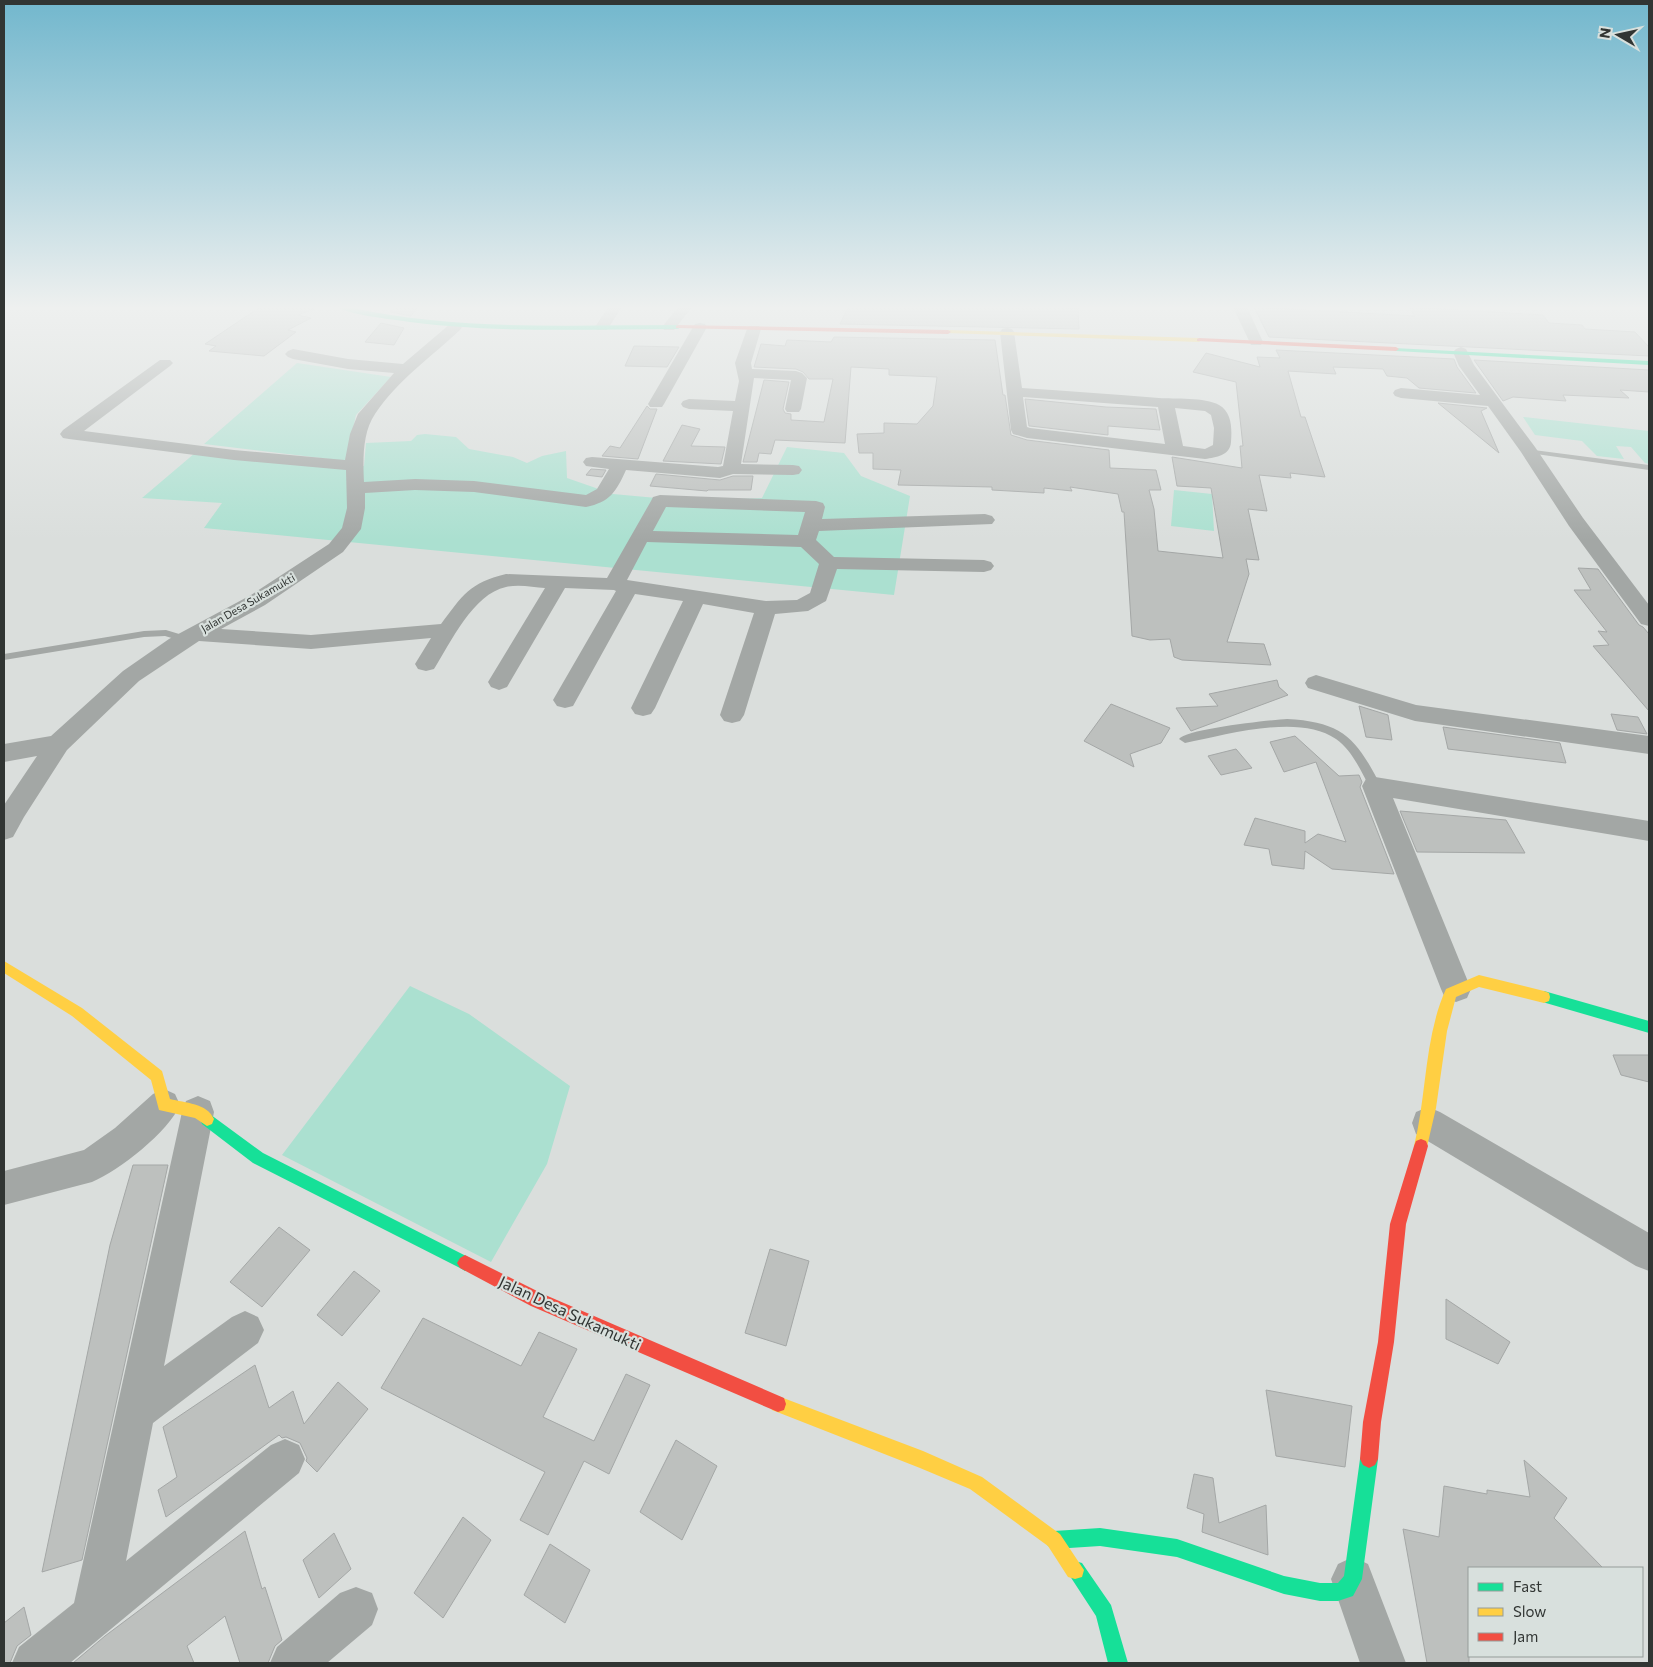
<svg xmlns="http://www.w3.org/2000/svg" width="1653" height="1667" font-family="Commissioner,sans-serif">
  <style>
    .green { fill: #abe0d0 }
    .building { fill: #bdc0be; stroke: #a4a7a6 }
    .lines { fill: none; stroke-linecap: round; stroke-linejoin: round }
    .lane { fill: #a3a7a5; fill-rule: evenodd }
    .street { fill: #a3a7a5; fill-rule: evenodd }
    .fast { fill: #16e098; fill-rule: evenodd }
    .slow { fill: #ffcf43; fill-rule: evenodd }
    .jam { fill: #f24e42; fill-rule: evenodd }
    .labels { text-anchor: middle; stroke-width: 4.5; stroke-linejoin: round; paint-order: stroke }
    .far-street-label { font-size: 11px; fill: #313533; stroke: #d8e0dd }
    .near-street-label { font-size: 16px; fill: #313533; stroke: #d8e0dd }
  </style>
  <rect width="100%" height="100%" fill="#dadedc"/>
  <path class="green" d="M 297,363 L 391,377 L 356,415 L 346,461 L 204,444 Z
    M 1523,417 L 1649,431 L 1649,464 L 1645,463 L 1631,447 L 1616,446 L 1624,459 L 1597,456 L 1582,441 L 1535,435 Z
    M 425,434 L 456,437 L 469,449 L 513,457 L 527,463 L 542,456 L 566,451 L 567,478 L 613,494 L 690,501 L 762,498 L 787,447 L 844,453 L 861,476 L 910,496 L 894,595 L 204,528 L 222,503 L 142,498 L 195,453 L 342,469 L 364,466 L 366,443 L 411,441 L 417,435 Z
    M 1174,490 L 1212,494 L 1214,531 L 1171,526 Z
    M 410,986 L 469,1014 L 570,1086 L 547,1164 L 491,1262 L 282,1155 Z"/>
  <path class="building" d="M 260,307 L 313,307 L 314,309 L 298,315 L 311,318 L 288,330 L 296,332 L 264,356 L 209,351 L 216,346 L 205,344 Z
    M 395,307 L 417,307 L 411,316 L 390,312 Z
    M 848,307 L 1051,307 L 1078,308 L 1079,329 L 840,324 Z
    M 1254,307 L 1415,316 L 1409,307 L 1543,315 L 1549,323 L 1582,325 L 1585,329 L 1635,332 L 1649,347 L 1649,356 L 1269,337 Z
    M 381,323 L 404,328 L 394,345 L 365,342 Z
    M 834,337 L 995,340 L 1003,395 L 1005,395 L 1011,435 L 1027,440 L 1109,450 L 1110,468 L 1156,470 L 1161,490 L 1149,490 L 1154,509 L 1158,551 L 1223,558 L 1211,488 L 1177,486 L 1172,457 L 1242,468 L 1240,446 L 1243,446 L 1236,382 L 1193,372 L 1206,353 L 1260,367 L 1257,357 L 1280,358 L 1276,350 L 1454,359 L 1457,367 L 1476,393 L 1419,388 L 1407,378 L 1387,376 L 1383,369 L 1333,367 L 1336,374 L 1288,371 L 1301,417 L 1305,417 L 1325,477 L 1290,473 L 1291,478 L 1259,475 L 1267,511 L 1248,509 L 1259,560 L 1246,559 L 1249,574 L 1227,642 L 1264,644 L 1271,665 L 1182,660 L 1174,657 L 1170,639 L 1150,640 L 1132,636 L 1124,512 L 1122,512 L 1118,494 L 1070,487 L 1072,491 L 1044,488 L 1044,493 L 992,490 L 992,487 L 898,485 L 901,470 L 873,469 L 873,453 L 859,453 L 857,434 L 884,433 L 884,423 L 917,424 L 933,406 L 937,377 L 889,375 L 889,369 L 851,367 L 845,443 L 775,440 L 771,454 L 759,453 L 757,462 L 743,462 L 764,380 L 789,382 L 783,409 L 785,413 L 791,414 L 791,420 L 824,422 L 833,379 L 809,379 L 803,372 L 796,369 L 754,367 L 761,344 L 785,346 L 787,340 L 831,342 Z
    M 634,346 L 679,347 L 667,367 L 625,366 Z
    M 1474,360 L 1649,370 L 1649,392 L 1620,390 L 1629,398 L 1563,395 L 1566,401 L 1513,397 L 1503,401 Z
    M 1025,399 L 1106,407 L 1156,409 L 1160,430 L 1108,426 L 1108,435 L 1030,426 L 1029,426 Z
    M 1438,403 L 1487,408 L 1481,411 L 1499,453 Z
    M 647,406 L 650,409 L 657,409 L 638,459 L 602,456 L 610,446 L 620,448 Z
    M 682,425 L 700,429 L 691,446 L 725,447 L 721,464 L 663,461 Z
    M 591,469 L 606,470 L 602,477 L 586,475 Z
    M 656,474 L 720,480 L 733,476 L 753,476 L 751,490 L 708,490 L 707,491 L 650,486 Z
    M 1578,568 L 1598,569 L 1639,625 L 1643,627 L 1649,634 L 1649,711 L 1593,646 L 1609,645 L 1598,631 L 1607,632 L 1574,590 L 1591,590 Z
    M 1277,680 L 1279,687 L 1288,695 L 1191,731 L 1176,708 L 1218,706 L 1209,694 Z
    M 1111,704 L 1170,728 L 1161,743 L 1130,754 L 1134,767 L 1084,741 Z
    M 1359,706 L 1388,715 L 1392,740 L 1366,737 Z
    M 1611,714 L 1638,717 L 1647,734 L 1617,730 Z
    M 1443,727 L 1560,743 L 1566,763 L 1448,749 Z
    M 1295,736 L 1339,776 L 1359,775 L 1362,782 L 1360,787 L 1394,874 L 1332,869 L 1305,851 L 1304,869 L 1272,865 L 1269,849 L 1244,845 L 1255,818 L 1305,831 L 1305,843 L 1318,834 L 1346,842 L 1316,762 L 1284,772 L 1270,742 Z
    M 1236,749 L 1252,768 L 1221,775 L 1208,756 Z
    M 1400,811 L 1506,820 L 1525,853 L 1417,852 Z
    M 1613,1055 L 1649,1055 L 1649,1082 L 1621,1075 Z
    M 133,1165 L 168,1165 L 82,1560 L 42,1572 L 110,1245 Z
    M 279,1227 L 310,1250 L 262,1307 L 230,1282 Z
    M 770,1249 L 809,1261 L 786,1346 L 745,1333 Z
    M 354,1271 L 380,1291 L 342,1336 L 317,1315 Z
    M 1446,1299 L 1510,1342 L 1498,1364 L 1446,1339 Z
    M 423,1318 L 521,1366 L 539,1332 L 577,1349 L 543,1417 L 594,1441 L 626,1374 L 650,1385 L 609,1474 L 584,1461 L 548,1535 L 520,1520 L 545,1472 L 381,1388 Z
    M 255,1365 L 269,1408 L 293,1391 L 304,1424 L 338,1382 L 368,1409 L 317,1472 L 306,1461 L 307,1458 L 300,1443 L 286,1437 L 282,1438 L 279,1435 L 166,1517 L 158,1490 L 177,1477 L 163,1427 Z
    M 1266,1390 L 1352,1406 L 1345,1467 L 1276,1456 Z
    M 676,1440 L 717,1466 L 682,1540 L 640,1512 Z
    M 1524,1460 L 1567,1498 L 1554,1518 L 1603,1568 L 1469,1568 L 1469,1663 L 1427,1663 L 1403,1529 L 1439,1537 L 1444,1486 L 1487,1494 L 1487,1490 L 1530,1497 Z
    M 1194,1474 L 1213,1478 L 1219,1523 L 1266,1505 L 1268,1555 L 1202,1532 L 1204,1514 L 1187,1508 Z
    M 463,1517 L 491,1540 L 443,1618 L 414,1593 Z
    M 245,1531 L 262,1589 L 265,1587 L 282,1640 L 275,1646 L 268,1663 L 240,1663 L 225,1616 L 187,1646 L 194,1663 L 73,1663 L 105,1636 Z
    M 334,1533 L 351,1569 L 319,1598 L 303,1560 Z
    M 550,1544 L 590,1570 L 565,1623 L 524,1595 Z
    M 24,1607 L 31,1635 L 17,1646 L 10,1663 L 4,1663 L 4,1623 Z"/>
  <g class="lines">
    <path class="lane" d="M 1526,449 L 1649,465 L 1649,470 L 1529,453 L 1525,451 Z
      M 166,630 L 189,637 L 190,639 L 185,642 L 165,636 L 144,637 L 4,660 L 4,654 L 144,631 Z
      M 1287,719 C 1343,722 1356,738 1381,786 L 1379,789 L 1371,789 C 1361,772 1353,751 1336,739 C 1299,713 1226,735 1185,743 L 1179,739 C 1186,729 1270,720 1287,719 Z"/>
    <path class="street" d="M 608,307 L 622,307 L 607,330 L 597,330 L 595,327 Z
      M 678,307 L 692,307 L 674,330 L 664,330 L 662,327 Z
      M 1233,307 L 1247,307 L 1263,342 L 1261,345 L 1251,345 Z
      M 455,323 L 460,324 L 462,327 L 460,330 C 431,357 397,381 375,414 C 362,433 363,461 364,482 L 415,479 L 474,481 L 586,495 L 597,489 L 609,469 L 586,466 L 583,462 L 586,458 L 592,457 L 718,467 L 723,466 L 733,411 L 689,409 L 683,407 L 681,404 L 683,401 L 689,399 L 735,401 L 739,381 L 735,363 L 747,329 L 749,326 L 759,326 L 761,329 L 751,363 L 752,369 L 796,371 L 802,373 L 807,378 L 801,409 L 799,412 L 787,412 L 785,409 L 791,380 L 754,378 L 741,464 L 793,465 L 799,466 L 802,470 L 799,474 L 793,475 L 733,474 L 720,478 L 626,470 C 616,492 610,502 586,507 L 474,492 L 415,490 L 365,493 L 365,508 L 361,529 L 343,552 L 265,605 L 221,629 L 311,635 L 441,624 C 463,595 469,583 506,574 L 607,578 L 651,501 L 653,497 L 660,495 L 816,501 L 823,503 L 825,507 L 822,519 L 985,514 L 992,516 L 995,520 L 992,524 L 819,531 L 816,540 L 834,557 L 984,560 L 991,562 L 994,566 L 991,570 L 984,572 L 837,569 L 826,601 L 808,611 L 775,614 L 744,715 L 740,721 L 732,723 L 724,721 L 720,715 L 754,613 L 703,604 L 655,708 L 651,714 L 643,716 L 635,714 L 631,708 L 683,601 L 635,594 L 573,706 L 565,708 L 557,706 L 553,700 L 616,591 L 614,590 L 565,588 L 507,687 L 499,690 L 491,687 L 488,682 L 545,588 C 533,587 518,584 506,587 C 473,594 451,642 434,669 L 426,671 L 418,669 L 415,664 L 431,638 L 311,649 L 199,641 L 139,681 L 67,750 L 24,817 L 13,837 L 4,840 L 4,805 L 37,756 L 4,762 L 4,744 L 51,736 L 123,671 L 169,639 L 251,595 L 329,544 L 342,528 L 347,508 L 346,470 L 234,460 L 69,439 L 63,438 L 60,434 L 63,430 L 160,360 L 170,360 L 173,363 L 170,366 L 84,431 L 234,450 L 345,460 L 350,434 L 358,414 L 394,373 L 348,369 L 293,359 L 288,357 L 285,354 L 288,351 L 293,349 L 348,359 L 403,364 L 450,324 ZM 666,507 L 805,512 L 798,535 L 653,531 ZM 647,542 L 801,547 L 819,564 L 810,593 L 797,600 L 766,601 L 627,580 Z
      M 700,323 L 705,324 L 707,327 L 664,404 L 662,407 L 650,407 L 648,404 L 693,327 L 695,324 Z
      M 1007,328 L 1012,329 L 1014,332 L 1022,388 C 1067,391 1113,394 1159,398 C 1174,399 1205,397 1219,405 C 1232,412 1232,429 1231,442 C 1230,456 1216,457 1205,459 L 1027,438 L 1013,434 L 1011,430 L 1000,332 L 1002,329 ZM 1023,397 L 1158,407 L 1165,444 L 1030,428 L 1027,427 ZM 1175,408 L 1205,411 L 1211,415 L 1214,428 L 1213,445 L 1205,449 L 1183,446 Z
      M 1461,347 L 1466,349 L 1474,365 L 1535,447 L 1583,518 L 1649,605 L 1649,626 L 1641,624 L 1569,526 L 1521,452 L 1488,406 L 1401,398 L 1395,396 L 1393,393 L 1395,390 L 1401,388 L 1480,395 L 1459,366 L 1453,352 L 1456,349 Z
      M 1316,675 L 1416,705 L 1649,736 L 1649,754 L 1415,721 L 1308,688 L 1305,683 L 1308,678 Z
      M 1375,777 L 1649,821 L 1649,841 L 1393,798 L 1471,989 L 1467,998 L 1456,1002 L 1445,998 L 1441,989 L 1362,786 L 1366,779 Z
      M 164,1089 L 175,1094 L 180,1105 C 169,1131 119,1171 92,1182 L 4,1205 L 4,1171 L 84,1150 L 115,1128 L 153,1094 Z
      M 198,1096 L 210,1101 L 214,1112 L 164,1366 L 232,1317 L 245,1311 L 258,1317 L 264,1330 L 258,1343 L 153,1423 L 126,1561 L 271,1445 L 285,1439 L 299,1445 L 305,1459 L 299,1473 L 70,1663 L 12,1663 L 19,1647 L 74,1603 L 182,1112 L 186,1101 Z
      M 1428,1107 L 1440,1112 L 1649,1233 L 1649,1271 L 1636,1266 L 1416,1134 L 1412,1123 L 1416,1112 Z
      M 1353,1557 L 1368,1564 L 1406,1663 L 1360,1663 L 1331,1579 L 1338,1564 Z
      M 356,1587 L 372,1593 L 378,1609 L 372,1625 L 327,1663 L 270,1663 L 277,1647 L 340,1593 Z"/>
    <path class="fast" d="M 337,307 L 347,307 C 456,331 567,325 678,325 L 681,327 L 678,329 C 584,329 490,334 396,320 C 381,318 349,314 337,307 Z
      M 1394,348 L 1649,361 L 1649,365 L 1396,351 L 1393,349 Z
      M 1544,991 L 1649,1021 L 1649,1033 L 1539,1001 L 1538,997 L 1539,993 Z
      M 207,1112 L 263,1153 L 470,1258 L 473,1263 L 470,1268 L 465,1271 L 460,1268 L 253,1163 L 202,1124 L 200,1119 L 202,1114 Z
      M 1369,1450 L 1375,1453 L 1378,1459 L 1362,1579 L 1353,1596 L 1338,1601 L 1320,1601 L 1284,1594 L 1177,1557 L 1100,1546 L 1054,1549 L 1048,1546 L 1045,1540 L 1048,1534 L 1054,1531 L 1100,1528 L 1177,1539 L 1284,1576 L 1320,1583 L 1338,1583 L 1344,1576 L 1360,1459 L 1363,1453 Z
      M 1075,1561 L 1082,1563 L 1111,1605 L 1128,1663 L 1108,1663 L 1096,1616 L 1066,1570 L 1068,1563 Z"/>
    <path class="slow" d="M 948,330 L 1199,338 L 1202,340 L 1199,342 L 946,333 L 945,332 Z
      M 4,961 L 82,1008 L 162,1071 L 170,1099 C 185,1103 207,1103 214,1119 L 212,1124 L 207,1126 L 195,1118 L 159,1110 L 151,1080 L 72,1016 L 4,973 Z
      M 1479,975 L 1544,991 L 1549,993 L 1550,997 L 1549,1001 L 1544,1003 L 1479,987 L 1456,997 L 1447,1031 L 1436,1108 L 1426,1151 L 1421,1153 L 1416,1151 L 1414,1146 C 1427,1095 1424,1037 1446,989 Z
      M 778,1396 L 923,1451 L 982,1477 L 1060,1534 L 1084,1570 L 1082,1577 L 1075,1579 L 1068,1577 L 1048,1546 L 970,1489 L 920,1468 L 772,1410 L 770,1404 L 772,1398 Z"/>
    <path class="jam" d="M 678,325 L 948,330 L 951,332 L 948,334 L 676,328 L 676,326 Z
      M 1199,338 L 1396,347 L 1399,349 L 1396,351 L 1197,341 L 1197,339 Z
      M 1421,1139 L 1426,1141 L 1428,1146 L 1406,1224 L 1394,1342 L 1381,1422 L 1378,1459 L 1375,1465 L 1369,1468 L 1363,1465 L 1360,1459 L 1363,1422 L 1378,1342 L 1390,1224 L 1414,1146 L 1416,1141 Z
      M 465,1255 L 543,1294 L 784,1398 L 786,1404 L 784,1410 L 778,1412 L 531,1306 L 460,1268 L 457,1263 L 460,1258 Z"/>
  </g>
  <linearGradient id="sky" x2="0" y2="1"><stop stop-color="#72b7cd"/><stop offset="0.57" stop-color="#eef0ef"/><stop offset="1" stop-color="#eef0ef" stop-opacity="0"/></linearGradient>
  <rect width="1653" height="540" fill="url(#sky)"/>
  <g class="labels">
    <g class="far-street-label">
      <text transform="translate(248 603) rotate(-30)" y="4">Jalan Desa Sukamukti</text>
    </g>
    <g class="near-street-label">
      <text transform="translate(570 1313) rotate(25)" y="6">Jalan Desa Sukamukti</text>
    </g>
  </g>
  <rect width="1653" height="1667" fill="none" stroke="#313533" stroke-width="10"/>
  <rect x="1468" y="1567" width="175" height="90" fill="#d8e0dd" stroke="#959c99"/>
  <rect x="1478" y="1583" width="25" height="8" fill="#16e098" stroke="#959c99"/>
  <text x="1513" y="1592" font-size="15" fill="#313533">Fast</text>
  <rect x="1478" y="1608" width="25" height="8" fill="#ffcf43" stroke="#959c99"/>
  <text x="1513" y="1617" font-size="15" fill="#313533">Slow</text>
  <rect x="1478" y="1633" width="25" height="8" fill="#f24e42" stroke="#959c99"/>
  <text x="1513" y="1642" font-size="15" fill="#313533">Jam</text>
  <g transform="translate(1618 35) rotate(279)" stroke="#d8e0dd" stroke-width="4" paint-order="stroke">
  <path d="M0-4L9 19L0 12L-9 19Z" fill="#313533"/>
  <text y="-8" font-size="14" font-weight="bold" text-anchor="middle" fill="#313533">N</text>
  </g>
</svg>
